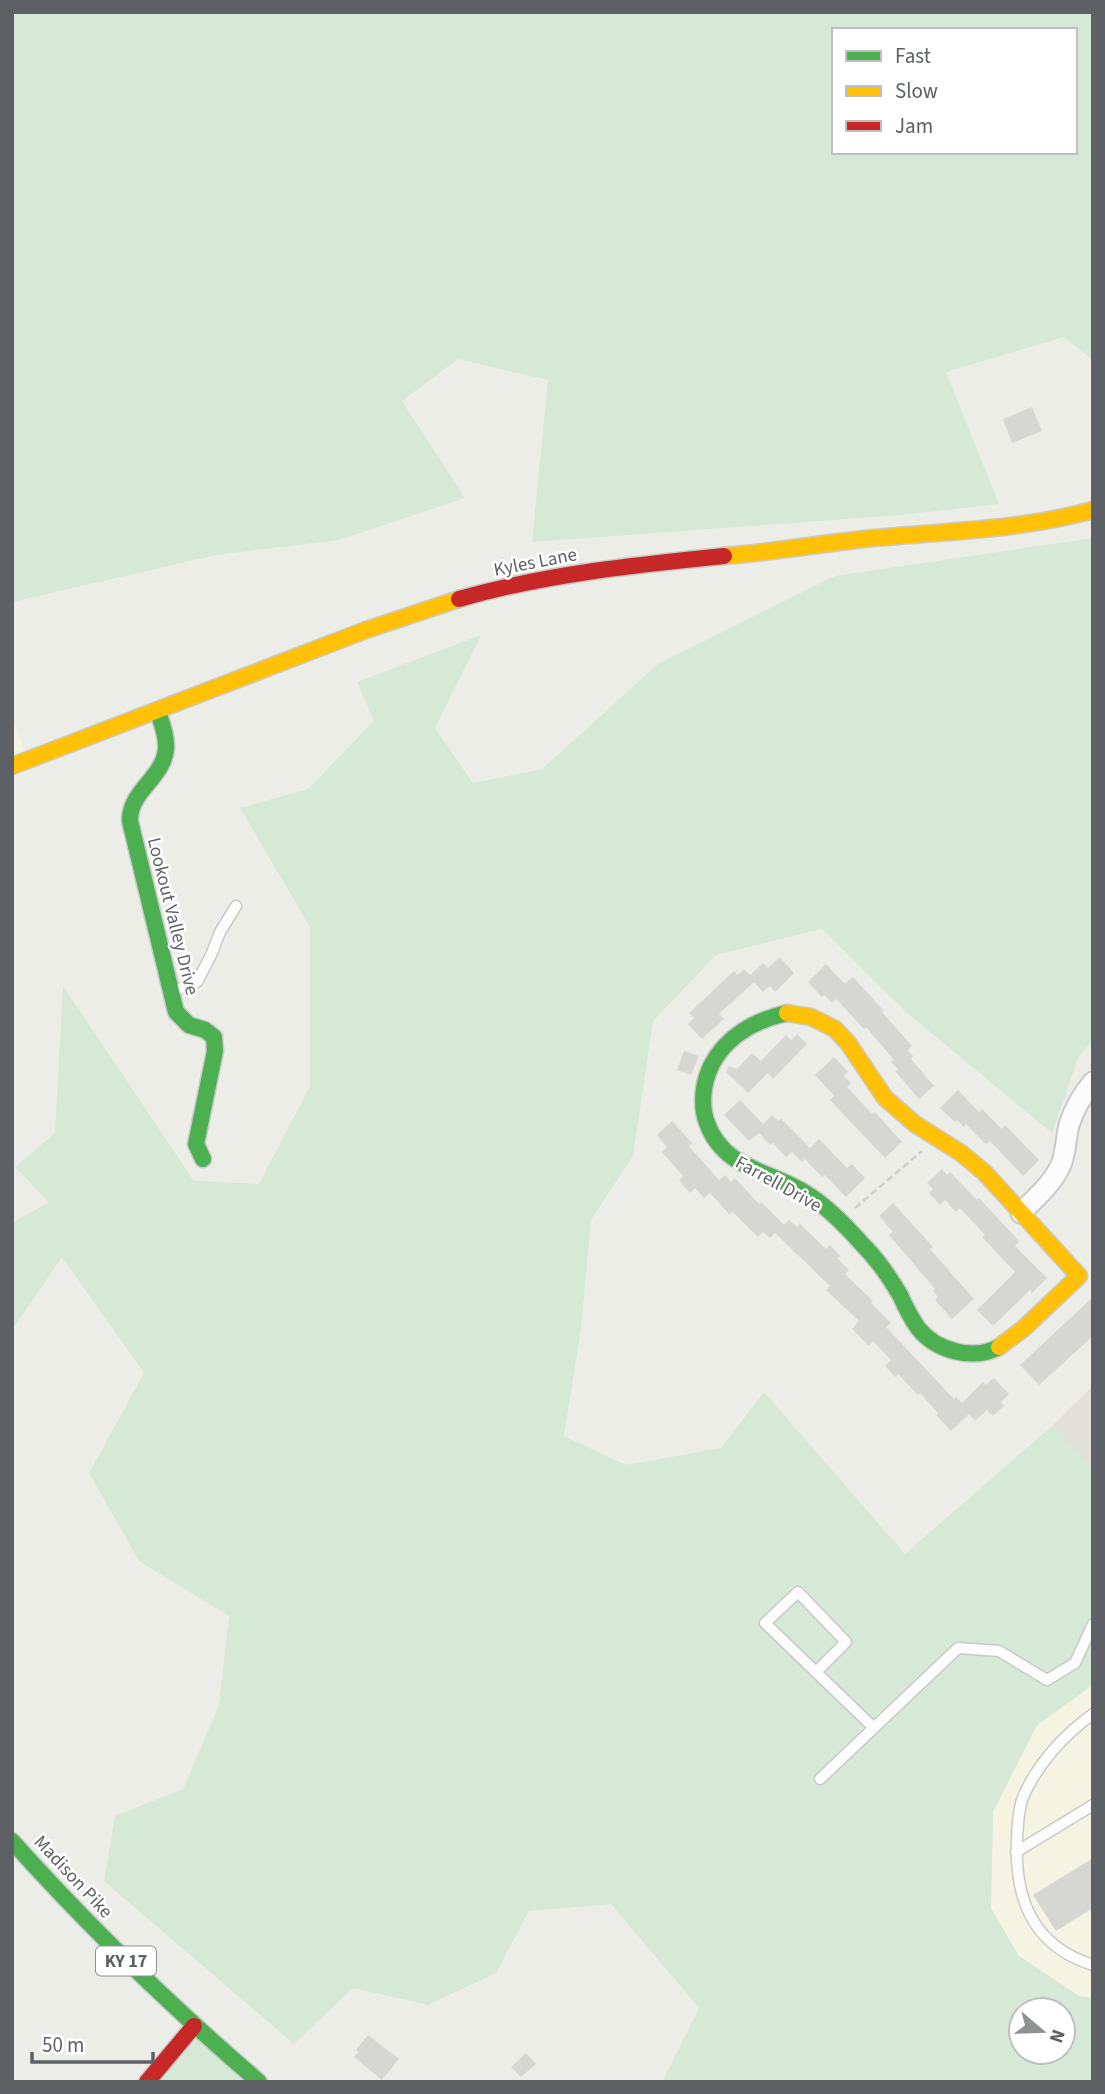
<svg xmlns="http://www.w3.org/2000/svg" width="1105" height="2094" font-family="'Source Sans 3',sans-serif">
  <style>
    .commercial { fill: #f5f4e2 }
    .education { fill: #e0dfd8 }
    .green { fill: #d6e9d6; fill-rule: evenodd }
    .building { fill: #d6d6d3 }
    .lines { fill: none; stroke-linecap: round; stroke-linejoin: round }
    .lane-casing { stroke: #c9c9c9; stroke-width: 13 }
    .street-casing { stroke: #c9c9c9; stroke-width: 23 }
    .fast-casing { stroke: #cacaca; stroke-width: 19 }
    .slow-casing { stroke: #cacaca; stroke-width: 19 }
    .jam-casing { stroke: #cacaca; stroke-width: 19 }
    .path { stroke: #cbcfcd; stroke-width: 2.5; stroke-dasharray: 7 3.5; stroke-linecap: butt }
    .lane { stroke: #fcfcfc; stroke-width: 10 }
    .street { stroke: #fcfcfc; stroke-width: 19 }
    .fast { stroke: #4caf50; stroke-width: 16 }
    .slow { stroke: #ffc107; stroke-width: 16 }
    .jam { stroke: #c62828; stroke-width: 16 }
    .labels { text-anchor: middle; stroke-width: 5; stroke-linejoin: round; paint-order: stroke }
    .shield { fill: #fff; stroke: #8e9093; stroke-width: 2 }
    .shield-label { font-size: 18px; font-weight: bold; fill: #5d6065 }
    .street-label { font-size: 19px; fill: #5d6065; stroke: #fff }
  </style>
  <rect width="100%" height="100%" fill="#edede8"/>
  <path class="commercial" d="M 12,718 L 28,760 L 12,766 Z
    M 1093,1685 L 1093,1998 L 1079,1996 L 1019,1956 L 991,1909 L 993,1812 L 1037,1725 Z"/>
  <path class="education" d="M 1093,1386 L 1093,1470 L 1053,1425 Z"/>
  <path class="green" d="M 12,12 L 1093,12 L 1093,360 L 1064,337 L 946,372 L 999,504 L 900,515 L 532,542 L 548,380 L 458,359 L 402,401 L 465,498 L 339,540 L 216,555 L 12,602 ZM 834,30 L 1075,30 L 1075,152 L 834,152 Z
    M 1093,538 L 1093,1039 L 1079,1056 L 1052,1133 L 907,1013 L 822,929 L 716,955 L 653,1021 L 633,1156 L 591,1220 L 581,1329 L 564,1436 L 626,1465 L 721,1448 L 764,1392 L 905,1554 L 1053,1425 L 1093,1470 L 1093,1685 L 1037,1725 L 993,1812 L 991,1908 L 1019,1956 L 1079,1996 L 1093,1998 L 1093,2082 L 662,2082 L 699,2008 L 611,1904 L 529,1911 L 496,1973 L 428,2005 L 353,1988 L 294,2044 L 104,1881 L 115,1816 L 183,1789 L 219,1705 L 229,1616 L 139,1561 L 89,1473 L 144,1373 L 62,1257 L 12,1330 L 12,1223 L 49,1202 L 15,1167 L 55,1133 L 63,986 L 194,1181 L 259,1184 L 310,1086 L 310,927 L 240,808 L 308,789 L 374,721 L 357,682 L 481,635 L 435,728 L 473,783 L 542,769 L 658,664 L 835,576 ZM 1021,2010 L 1063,2010 L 1063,2052 L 1021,2052 Z
    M 194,2026 L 259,2082 L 147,2082 Z"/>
  <path class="building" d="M 1032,407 L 1042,431 L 1012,443 L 1003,419 Z
    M 780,957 L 794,973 L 775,992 L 770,986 L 763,992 L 754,982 L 719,1014 L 724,1019 L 702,1039 L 688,1024 L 694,1018 L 689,1013 L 734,971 L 738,975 L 744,969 L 750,975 L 763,963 L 768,968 Z
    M 826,964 L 845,984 L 853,977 L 884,1011 L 882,1012 L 912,1046 L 908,1050 L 913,1056 L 911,1059 L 934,1086 L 919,1099 L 895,1071 L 898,1069 L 891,1062 L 894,1060 L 866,1027 L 864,1029 L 836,999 L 832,1003 L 825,995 L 822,997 L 808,982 Z
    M 797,1034 L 807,1044 L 773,1079 L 768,1073 L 748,1093 L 726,1072 L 729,1066 L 737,1069 L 752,1053 L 761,1061 L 786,1035 L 791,1040 Z
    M 684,1051 L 699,1056 L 691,1075 L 677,1070 Z
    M 834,1057 L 848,1072 L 844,1076 L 851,1083 L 847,1087 L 872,1114 L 875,1112 L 902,1142 L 885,1158 L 830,1100 L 834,1096 L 816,1076 L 814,1076 Z
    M 958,1090 L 979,1112 L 982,1109 L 1002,1129 L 1005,1125 L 1039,1160 L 1023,1176 L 990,1141 L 986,1144 L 966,1124 L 964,1127 L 957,1120 L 955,1122 L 940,1108 Z
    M 740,1100 L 763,1124 L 772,1115 L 778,1121 L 781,1119 L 810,1148 L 819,1139 L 847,1168 L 852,1164 L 865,1178 L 846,1197 L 825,1175 L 822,1177 L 805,1159 L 802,1162 L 792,1152 L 786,1157 L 773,1143 L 770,1145 L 759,1133 L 749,1141 L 724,1115 Z
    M 672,1121 L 692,1143 L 689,1146 L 719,1180 L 725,1175 L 731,1182 L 735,1178 L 759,1204 L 761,1202 L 784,1225 L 789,1220 L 797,1227 L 800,1224 L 826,1249 L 830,1245 L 840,1256 L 837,1258 L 849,1270 L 845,1274 L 873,1301 L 871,1303 L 891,1323 L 886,1327 L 954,1399 L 956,1397 L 962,1403 L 983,1382 L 986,1385 L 994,1378 L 1009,1394 L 1001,1402 L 1004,1406 L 993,1416 L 987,1410 L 975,1421 L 969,1414 L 951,1431 L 936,1415 L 938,1413 L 920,1393 L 918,1395 L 898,1374 L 895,1377 L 885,1366 L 891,1360 L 873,1341 L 869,1346 L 852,1329 L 859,1321 L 826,1290 L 830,1286 L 775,1233 L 770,1238 L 763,1232 L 758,1237 L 733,1212 L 730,1215 L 710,1193 L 704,1198 L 695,1188 L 690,1193 L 679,1180 L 683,1176 L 662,1152 L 667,1147 L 657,1135 Z
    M 942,1169 L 947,1175 L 950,1172 L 977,1200 L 979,1198 L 1019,1241 L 1015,1246 L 1047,1278 L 1032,1293 L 1030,1290 L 993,1326 L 977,1310 L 1015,1272 L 982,1237 L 985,1235 L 960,1208 L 956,1212 L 945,1200 L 940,1205 L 929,1193 L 933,1189 L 927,1183 Z
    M 893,1203 L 933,1247 L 930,1249 L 974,1299 L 952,1319 L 935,1300 L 938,1297 L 933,1291 L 935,1289 L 889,1235 L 893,1232 L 879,1216 Z
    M 1093,1297 L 1093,1336 L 1039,1385 L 1020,1365 Z
    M 1093,1858 L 1093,1908 L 1056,1931 L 1033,1895 Z
    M 368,2035 L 399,2059 L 382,2080 L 354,2057 L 358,2052 L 356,2050 Z
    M 526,2053 L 536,2064 L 521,2077 L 511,2067 Z"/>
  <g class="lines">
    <defs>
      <path id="lane" d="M 171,992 L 197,982 L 212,953 L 220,932 L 236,906
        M 816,1672 L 846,1642 L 798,1592 L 765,1623 L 874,1728
        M 1093,1714 C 1065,1734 1038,1763 1024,1795 C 1018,1808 1018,1824 1017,1838 C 1014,1898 1032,1946 1093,1965
        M 820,1779 L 958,1648 L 999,1651 L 1047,1680 L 1075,1663 L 1093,1624
        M 1016,1852 L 1093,1805"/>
      <path id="street" d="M 1021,1213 C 1036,1197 1054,1183 1062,1162 C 1066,1150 1066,1137 1069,1125 C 1074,1109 1082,1095 1093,1082"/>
      <path id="fast" d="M 158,712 C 162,724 167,737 166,749 C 163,779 129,791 130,821 L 176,1012 L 189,1025 L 205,1030 L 214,1037 L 215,1051 L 196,1144 L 203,1159
        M 787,1013 C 756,1020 726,1036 711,1066 C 703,1083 700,1105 707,1123 C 724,1170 770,1170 807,1194 C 828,1207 846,1226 862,1244 C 877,1259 889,1276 900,1295 C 905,1306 911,1318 918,1328 C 936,1351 973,1361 999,1347
        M 12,1841 C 89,1927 172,2007 259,2082"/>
      <path id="slow" d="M 724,556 C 774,552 824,543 874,538 C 948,531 1021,530 1093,510
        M 12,766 L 366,630 L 459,599
        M 787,1013 L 811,1017 L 835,1029 L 848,1043 L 885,1098 L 915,1124 L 961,1153 L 984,1172 L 1079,1276 L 1024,1328 L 999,1347"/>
      <path id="jam" d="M 459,599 C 546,574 635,565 724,556
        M 147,2082 L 194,2026"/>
    </defs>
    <use href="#lane" class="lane-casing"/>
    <use href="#street" class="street-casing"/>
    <use href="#fast" class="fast-casing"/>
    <use href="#slow" class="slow-casing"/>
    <use href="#jam" class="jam-casing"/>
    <path class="path" d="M 855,1208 L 922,1151"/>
    <use href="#lane" class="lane"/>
    <use href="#street" class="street"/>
    <use href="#fast" class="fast"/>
    <use href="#slow" class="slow"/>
    <use href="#jam" class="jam"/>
  </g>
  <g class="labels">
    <rect class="shield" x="96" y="1946.5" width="60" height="29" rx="5"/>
    <g class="shield-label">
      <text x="126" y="1967">KY 17</text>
    </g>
    <g class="street-label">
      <text transform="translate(535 561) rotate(-11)" y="7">Kyles Lane</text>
      <text transform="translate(174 916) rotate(76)" y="7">Lookout Valley Drive</text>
      <text transform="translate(779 1183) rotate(29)" y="7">Farrell Drive</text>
      <text transform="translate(74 1876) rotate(47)" y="7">Madison Pike</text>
    </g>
  </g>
  <rect width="1105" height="2094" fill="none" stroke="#5d6065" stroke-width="28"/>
  <rect x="832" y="28" width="245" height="126" fill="#ffffff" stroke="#bebfc1" stroke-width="2"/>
  <rect x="846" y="51" width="35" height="10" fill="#4caf50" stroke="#bebfc1" stroke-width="2"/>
  <text x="895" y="63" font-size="21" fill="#5d6065">Fast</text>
  <rect x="846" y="86" width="35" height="10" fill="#ffc107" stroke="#bebfc1" stroke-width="2"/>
  <text x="895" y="98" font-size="21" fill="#5d6065">Slow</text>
  <rect x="846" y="121" width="35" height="10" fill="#c62828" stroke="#bebfc1" stroke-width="2"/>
  <text x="895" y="133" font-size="21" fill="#5d6065">Jam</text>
  <g transform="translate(1042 2031) rotate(109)"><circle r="33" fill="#ffffff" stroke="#bebfc1" stroke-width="2"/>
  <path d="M0-5L12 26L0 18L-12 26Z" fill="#8f9193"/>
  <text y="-10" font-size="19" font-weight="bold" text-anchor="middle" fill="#5d6065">N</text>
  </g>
  <path d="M32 2052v10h121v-10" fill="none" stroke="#5d6065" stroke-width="3.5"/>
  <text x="42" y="2052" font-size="21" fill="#5d6065" stroke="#ffffff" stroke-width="5" paint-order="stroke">50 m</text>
</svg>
